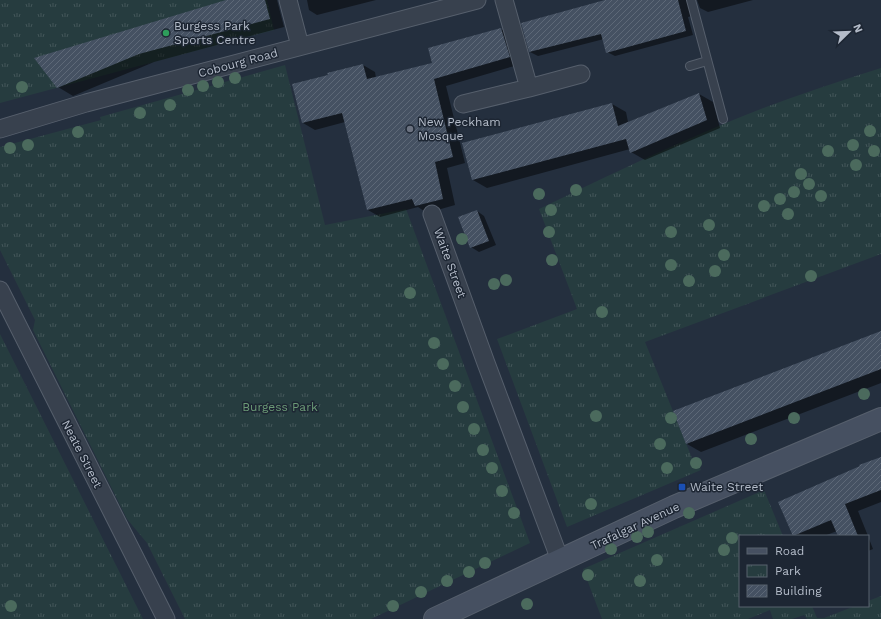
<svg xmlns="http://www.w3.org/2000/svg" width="881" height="619" font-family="'Work Sans',sans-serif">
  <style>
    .park { fill: url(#park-tufts) }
    .shadow { fill: #0007 }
    .building { fill: url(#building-hatch) }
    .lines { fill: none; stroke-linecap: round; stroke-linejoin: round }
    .service-casing { stroke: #565f6c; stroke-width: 10 }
    .minor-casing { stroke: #565f6c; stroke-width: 19 }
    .secondary-casing { stroke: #565f6c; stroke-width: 24 }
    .service { stroke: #38414e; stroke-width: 8 }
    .minor { stroke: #38414e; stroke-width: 17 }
    .secondary { stroke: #465061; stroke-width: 22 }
    .tree { fill: #4b6a5d }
    .leisure-dot { fill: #2e9e5b; stroke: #1d2633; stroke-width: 1.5 }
    .worship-dot { fill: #6b7280; stroke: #1d2633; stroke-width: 1.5 }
    .transit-dot { fill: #1a4fb4; stroke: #1d2633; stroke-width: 1.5 }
    .labels { text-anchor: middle; stroke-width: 3; stroke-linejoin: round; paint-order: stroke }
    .poi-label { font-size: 12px; fill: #b4bcc9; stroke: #1d2633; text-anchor: start }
    .street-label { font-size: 12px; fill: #b4bcc9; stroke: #1d2633 }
    .park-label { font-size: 12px; fill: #6b9a76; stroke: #1d2633 }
  </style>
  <defs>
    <pattern id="park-tufts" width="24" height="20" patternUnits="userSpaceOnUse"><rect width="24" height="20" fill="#263c3f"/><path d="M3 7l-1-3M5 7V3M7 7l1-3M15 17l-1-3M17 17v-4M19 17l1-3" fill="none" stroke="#435659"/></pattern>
    <pattern id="building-hatch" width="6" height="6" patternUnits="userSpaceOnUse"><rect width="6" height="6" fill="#455162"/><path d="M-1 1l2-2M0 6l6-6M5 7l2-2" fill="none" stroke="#5d6877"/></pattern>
  </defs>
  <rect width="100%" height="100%" fill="#242f3e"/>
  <path class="park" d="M 0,0 L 267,0 L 274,30 L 0,103 Z
    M 285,65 L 325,225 L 406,209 L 530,543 L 371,619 L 185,619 L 147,543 L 127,519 L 33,330 L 35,320 L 0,250 L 0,147 L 101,120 L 100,117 Z
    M 881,68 L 881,254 L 645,342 L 694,463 L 698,463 L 701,470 L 567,527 L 497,339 L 577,309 L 539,209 C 599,180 659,151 721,125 C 773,103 827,85 881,68 Z
    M 0,334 L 143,619 L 0,619 Z
    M 764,490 L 783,536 L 740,536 L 740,606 L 812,606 L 817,618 L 824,618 L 855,606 L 868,606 L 868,601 L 881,596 L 881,619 L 807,619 L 804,615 L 792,619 L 773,619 L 770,610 L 748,619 L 602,619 L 583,569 Z"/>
  <path class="shadow" d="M 229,0 L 277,0 L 284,27 L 154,62 L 73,96 L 58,87 Z
    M 307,0 L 376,0 L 317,15 L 309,10 Z
    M 609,0 L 696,0 L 693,4 L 696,15 L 688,17 L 693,35 L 615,56 L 607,52 L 604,39 L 538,56 L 530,52 L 522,23 Z
    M 697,0 L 753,0 L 708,12 L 700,8 Z
    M 501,29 L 513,36 L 521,64 L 446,86 L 465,163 L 447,168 L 455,205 L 427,213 L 418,207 L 380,217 L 368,210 L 345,122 L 315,130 L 303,123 L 293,85 L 329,76 L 363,65 L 375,72 L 376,78 L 433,64 L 429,49 Z
    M 699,94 L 713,102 L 720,128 L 645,160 L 631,152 L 630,149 L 487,188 L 473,180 L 612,104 L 626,112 L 628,122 Z
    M 477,211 L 484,216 L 496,245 L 479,252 L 471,247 Z
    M 881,332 L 881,383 L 701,452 L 687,444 Z
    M 881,458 L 881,502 L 858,511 L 868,536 L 839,536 L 837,531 L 824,536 L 794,536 L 779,503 Z
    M 868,536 L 873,549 L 868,551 Z"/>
  <path class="building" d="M 226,0 L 265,0 L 270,19 L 139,54 L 57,88 L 34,58 Z
    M 605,0 L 678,0 L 686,31 L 606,53 L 601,34 L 529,52 L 521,23 Z
    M 501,28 L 510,57 L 434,79 L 453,157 L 435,162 L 443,199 L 415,206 L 412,199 L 367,210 L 342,113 L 302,123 L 292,84 L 328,75 L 327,73 L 363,64 L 367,79 L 432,63 L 428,48 Z
    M 699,93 L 707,120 L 630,153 L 626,139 L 472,180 L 462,143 L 612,103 L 618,126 Z
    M 477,210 L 489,241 L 470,248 L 458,217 Z
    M 881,331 L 881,369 L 686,444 L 673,411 Z
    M 881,457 L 881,490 L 845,504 L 858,536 L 838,536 L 831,520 L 793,536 L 778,502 L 860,466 L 859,465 Z"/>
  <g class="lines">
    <defs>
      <path id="service" d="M 691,0 L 723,119
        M 690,66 L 707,61"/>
      <path id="minor" d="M 288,0 L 300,46
        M 504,0 L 529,88 L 581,74
        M 463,104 L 529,88
        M 0,129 L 86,103 L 477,0
        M 432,214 L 486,363 L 560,560
        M 0,290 L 166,619"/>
      <path id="secondary" d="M 435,619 L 674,507 L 881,419"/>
    </defs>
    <use href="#service" class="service-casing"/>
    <use href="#minor" class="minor-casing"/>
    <use href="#secondary" class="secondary-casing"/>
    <use href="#service" class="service"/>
    <use href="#minor" class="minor"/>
    <use href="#secondary" class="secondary"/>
  </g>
  <g class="tree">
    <circle cx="235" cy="78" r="6"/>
    <circle cx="218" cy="82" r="6"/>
    <circle cx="203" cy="86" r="6"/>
    <circle cx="22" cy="87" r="6"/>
    <circle cx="188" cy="90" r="6"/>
    <circle cx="170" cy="105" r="6"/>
    <circle cx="140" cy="113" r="6"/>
    <circle cx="870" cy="131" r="6"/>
    <circle cx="78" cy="132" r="6"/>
    <circle cx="28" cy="145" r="6"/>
    <circle cx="853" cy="145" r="6"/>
    <circle cx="10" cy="148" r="6"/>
    <circle cx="828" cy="151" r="6"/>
    <circle cx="874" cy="151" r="6"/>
    <circle cx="856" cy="165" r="6"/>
    <circle cx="801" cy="174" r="6"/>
    <circle cx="809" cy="184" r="6"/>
    <circle cx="576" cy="190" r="6"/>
    <circle cx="794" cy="192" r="6"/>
    <circle cx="539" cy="194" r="6"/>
    <circle cx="821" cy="196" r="6"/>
    <circle cx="780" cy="199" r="6"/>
    <circle cx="764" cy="206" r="6"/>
    <circle cx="551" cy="210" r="6"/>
    <circle cx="788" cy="214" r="6"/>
    <circle cx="709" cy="225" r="6"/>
    <circle cx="549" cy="232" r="6"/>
    <circle cx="671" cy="232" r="6"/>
    <circle cx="462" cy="239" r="6"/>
    <circle cx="724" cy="255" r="6"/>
    <circle cx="552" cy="260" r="6"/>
    <circle cx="671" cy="265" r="6"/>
    <circle cx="715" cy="271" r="6"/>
    <circle cx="811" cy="276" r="6"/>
    <circle cx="506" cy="280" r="6"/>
    <circle cx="689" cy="281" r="6"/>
    <circle cx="494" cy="284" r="6"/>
    <circle cx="410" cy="293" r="6"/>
    <circle cx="602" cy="312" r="6"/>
    <circle cx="434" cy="343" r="6"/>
    <circle cx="443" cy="364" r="6"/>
    <circle cx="455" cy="386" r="6"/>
    <circle cx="864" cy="394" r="6"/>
    <circle cx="463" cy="407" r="6"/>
    <circle cx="596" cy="416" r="6"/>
    <circle cx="671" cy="418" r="6"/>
    <circle cx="794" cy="418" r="6"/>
    <circle cx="474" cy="429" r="6"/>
    <circle cx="751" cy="439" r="6"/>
    <circle cx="660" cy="444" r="6"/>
    <circle cx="483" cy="450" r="6"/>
    <circle cx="696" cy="463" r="6"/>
    <circle cx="492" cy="468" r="6"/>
    <circle cx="667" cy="468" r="6"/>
    <circle cx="502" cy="491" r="6"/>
    <circle cx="591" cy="504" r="6"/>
    <circle cx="514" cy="513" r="6"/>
    <circle cx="689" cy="513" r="6"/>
    <circle cx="648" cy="532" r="6"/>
    <circle cx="637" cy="537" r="6"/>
    <circle cx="732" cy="538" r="6"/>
    <circle cx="611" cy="549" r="6"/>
    <circle cx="724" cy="550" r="6"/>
    <circle cx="657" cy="560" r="6"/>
    <circle cx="485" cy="563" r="6"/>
    <circle cx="469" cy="572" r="6"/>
    <circle cx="588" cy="575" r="6"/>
    <circle cx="447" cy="581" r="6"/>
    <circle cx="640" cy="581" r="6"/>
    <circle cx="421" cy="592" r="6"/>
    <circle cx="527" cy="604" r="6"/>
    <circle cx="11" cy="606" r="6"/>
    <circle cx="393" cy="606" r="6"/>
  </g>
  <circle class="leisure-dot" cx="166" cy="33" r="4"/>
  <circle class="worship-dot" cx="410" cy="129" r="4"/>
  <rect class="transit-dot" x="678" y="483" width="8" height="8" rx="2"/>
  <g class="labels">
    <g class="poi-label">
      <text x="174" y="30">Burgess Park<tspan x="174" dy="14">Sports Centre</tspan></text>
      <text x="418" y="126">New Peckham<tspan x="418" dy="14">Mosque</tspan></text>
      <text x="690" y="491">Waite Street</text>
    </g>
    <g class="street-label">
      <text transform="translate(238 63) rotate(-15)" y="4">Cobourg Road</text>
      <text transform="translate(450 263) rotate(70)" y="4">Waite Street</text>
      <text transform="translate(82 454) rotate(63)" y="4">Neate Street</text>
      <text transform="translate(635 526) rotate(-25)" y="4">Trafalgar Avenue</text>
    </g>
    <g class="park-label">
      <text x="280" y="411">Burgess Park</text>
    </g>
  </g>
  <rect x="739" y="535" width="130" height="72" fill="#1d2633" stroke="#59626f"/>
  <rect x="747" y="548" width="20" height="6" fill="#465061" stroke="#59626f"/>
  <text x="775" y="555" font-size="12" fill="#b4bcc9">Road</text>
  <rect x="747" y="565" width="20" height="12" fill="url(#park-tufts)" stroke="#59626f"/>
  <text x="775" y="575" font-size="12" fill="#b4bcc9">Park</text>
  <rect x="747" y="585" width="20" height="12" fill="url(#building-hatch)" stroke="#59626f"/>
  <text x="775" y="595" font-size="12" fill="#b4bcc9">Building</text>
  <g transform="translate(849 32) rotate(67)" stroke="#1d2633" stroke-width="3" paint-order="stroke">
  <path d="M0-3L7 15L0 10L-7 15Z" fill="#b4bcc9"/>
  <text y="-6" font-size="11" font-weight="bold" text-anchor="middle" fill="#b4bcc9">N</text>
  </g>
</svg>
